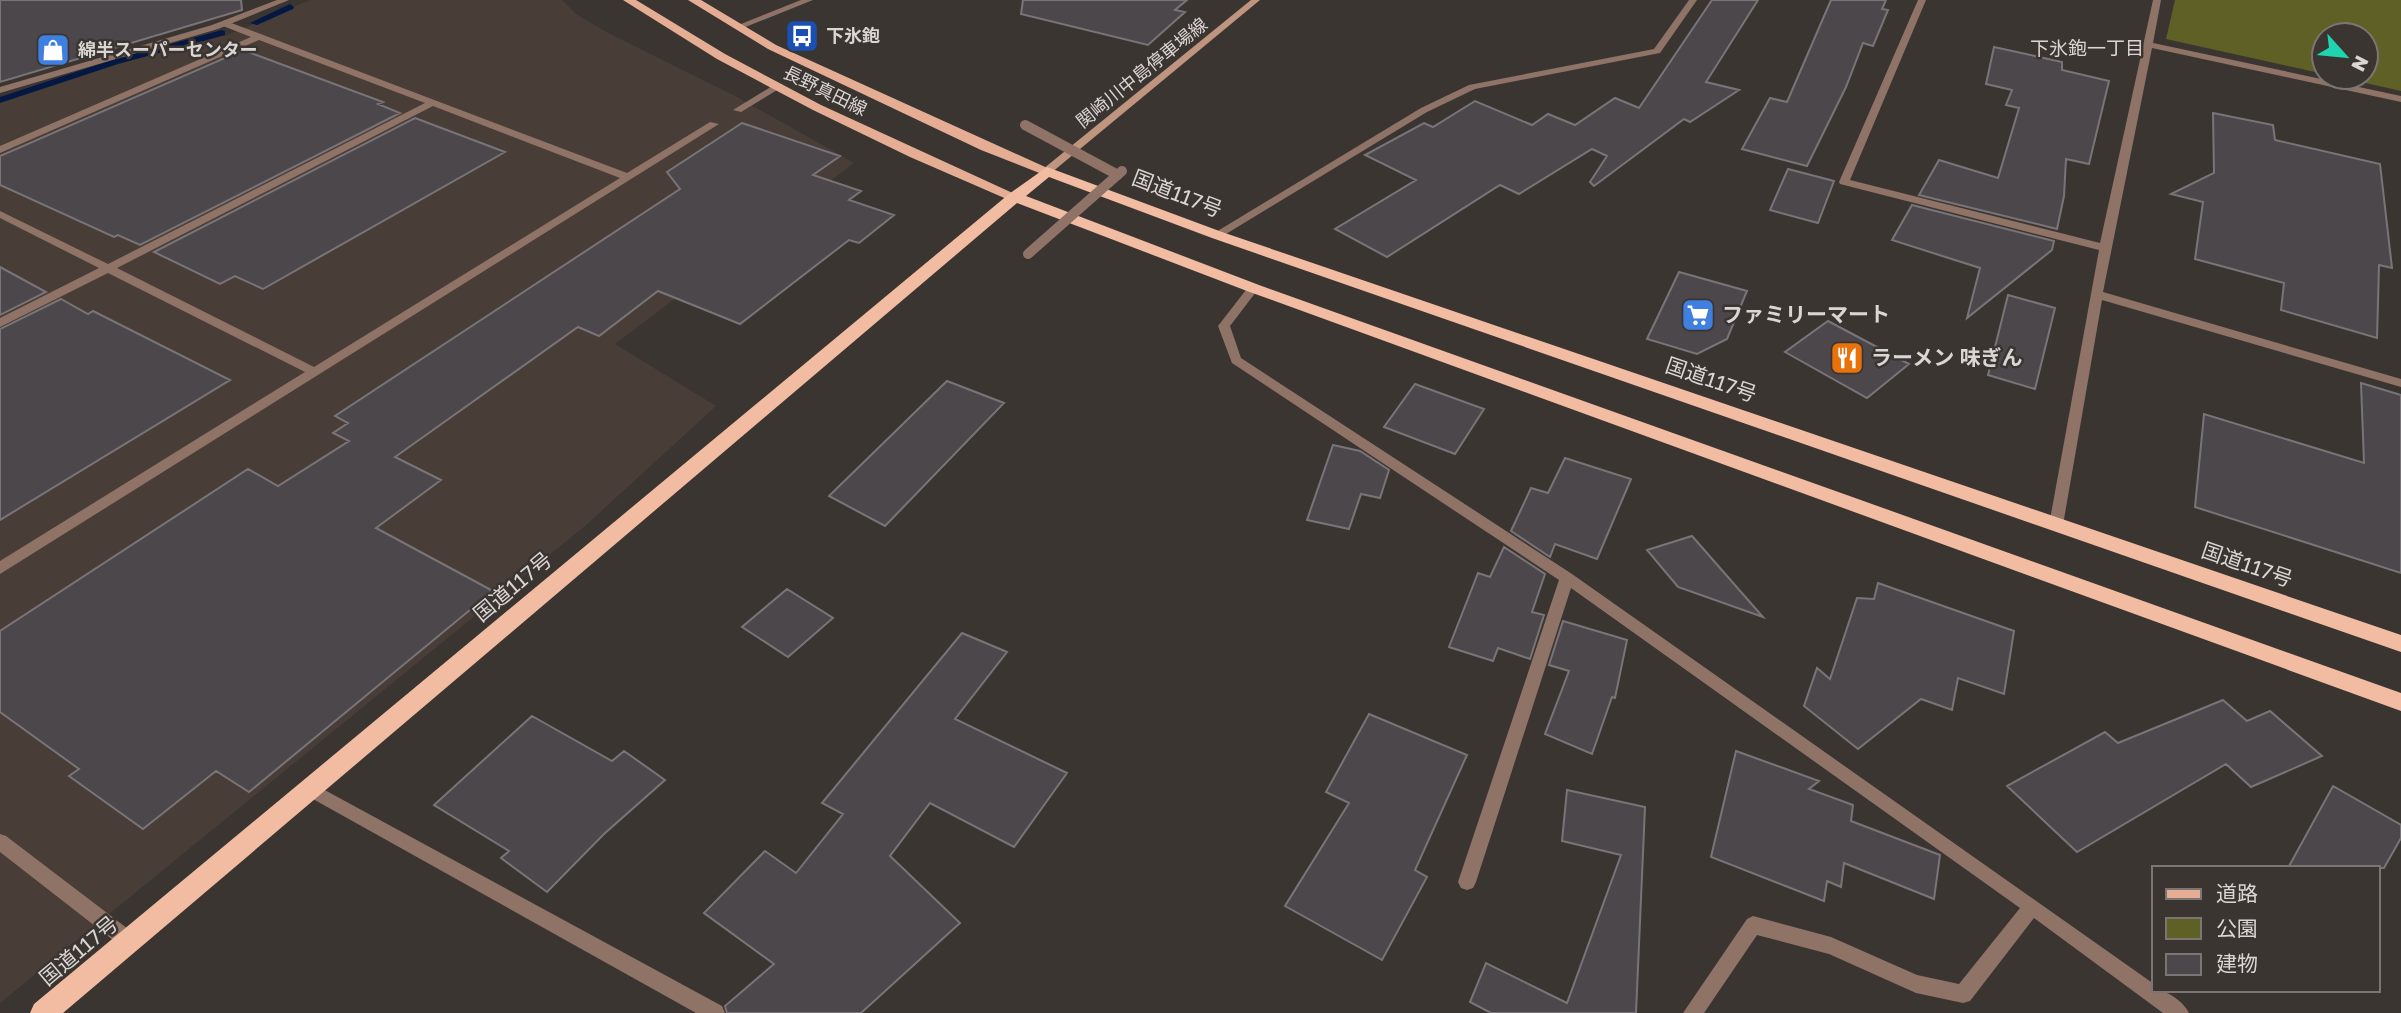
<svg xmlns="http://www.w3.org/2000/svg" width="2401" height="1013" font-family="'Golos Text','Noto Sans JP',sans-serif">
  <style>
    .built { fill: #493d37 }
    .green { fill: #5e6025 }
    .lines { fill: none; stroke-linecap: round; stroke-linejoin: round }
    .stream { fill: #051844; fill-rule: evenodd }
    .building { fill: #4c474b; stroke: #797478; stroke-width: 2 }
    .service { fill: #8e7366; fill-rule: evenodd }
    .minor { fill: #8e7366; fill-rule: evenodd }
    .secondary { fill: #bf9580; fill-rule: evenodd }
    .primary { fill: #e5ae94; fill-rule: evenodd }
    .trunk { fill: #f2bca2; fill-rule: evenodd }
    .pedestrian-bridge { stroke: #8e7366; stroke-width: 10 }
    .labels { text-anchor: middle; stroke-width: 5; stroke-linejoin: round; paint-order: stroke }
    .far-poi-label { font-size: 18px; font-weight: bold; fill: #dad6d4; stroke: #3b3532; text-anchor: start }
    .far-street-label { font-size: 18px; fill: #dad6d4; stroke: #3b3532 }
    .far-neighbourhood-label { font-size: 19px; fill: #dad6d4; stroke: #3b3532 }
    .street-label { font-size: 21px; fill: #dad6d4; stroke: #3b3532 }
    .poi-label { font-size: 21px; font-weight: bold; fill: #dad6d4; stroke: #3b3532; text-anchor: start }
  </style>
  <rect width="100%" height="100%" fill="#3b3532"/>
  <path class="built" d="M 310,0 L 562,0 L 576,14 L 608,33 L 737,97 L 854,163 L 615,344 L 716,406 L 585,526 L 0,1003 L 0,102 L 109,66 L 227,35 Z"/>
  <path class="green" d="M 2175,0 L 2401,0 L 2401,91 L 2339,77 L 2366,77 L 2366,35 L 2324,35 L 2324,74 L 2166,39 Z"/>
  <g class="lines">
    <path class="stream" d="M 290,4 L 294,7 L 293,9 L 257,25 L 250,23 Z
      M 222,30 L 225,31 L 225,35 L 118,64 L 0,103 L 0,97 L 112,60 Z"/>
  </g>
  <path class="building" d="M 0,0 L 241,0 L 242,10 L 0,82 Z
    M 1023,0 L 1187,0 L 1175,10 L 1185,12 L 1148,45 L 1021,14 Z
    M 1712,0 L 1758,0 L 1706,82 L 1739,90 L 1690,122 L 1684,119 L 1594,186 L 1590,182 L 1607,156 L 1592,149 L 1519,194 L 1500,185 L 1387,257 L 1335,229 L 1416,180 L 1365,155 L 1424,123 L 1433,127 L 1475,101 L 1532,125 L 1548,114 L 1575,125 L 1615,98 L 1639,108 Z
    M 1831,0 L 1886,0 L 1882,9 L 1888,10 L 1873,46 L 1863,43 L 1846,87 L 1807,166 L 1742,149 L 1770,98 L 1787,102 Z
    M 1994,47 L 2062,62 L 2062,70 L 2109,81 L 2089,164 L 2066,159 L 2064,196 L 2057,229 L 1919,195 L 1939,160 L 1998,178 L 2019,108 L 2006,105 L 2012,90 L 1986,84 Z
    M 243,50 L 383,102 L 378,104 L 400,113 L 140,245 L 118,235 L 114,237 L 0,185 L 0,156 Z
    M 2213,113 L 2273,125 L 2275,140 L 2380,164 L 2392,268 L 2379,265 L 2377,338 L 2281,310 L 2284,283 L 2195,259 L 2203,202 L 2171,194 L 2214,173 Z
    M 415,118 L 505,152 L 263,289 L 235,276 L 220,284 L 154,252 Z
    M 742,123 L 840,156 L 813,175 L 861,191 L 849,200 L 894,215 L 859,243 L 849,240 L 740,324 L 658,291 L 599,336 L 578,327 L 395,457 L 441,480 L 376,528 L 493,591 L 249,792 L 216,771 L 143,829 L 69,776 L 79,769 L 0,712 L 0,631 L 248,469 L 278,486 L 349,441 L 333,433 L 348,423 L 335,416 L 680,189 L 667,172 Z
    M 1788,169 L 1834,181 L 1818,223 L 1770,210 Z
    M 1912,205 L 2054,241 L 2052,250 L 1967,318 L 1980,268 L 1892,240 Z
    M 0,267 L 46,292 L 0,315 Z
    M 1679,272 L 1747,291 L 1727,339 L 1697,354 L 1647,339 Z
    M 2008,295 L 2055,308 L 2035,389 L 1988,375 Z
    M 61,299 L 88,314 L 93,311 L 230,380 L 0,520 L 0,329 Z
    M 1828,321 L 1909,364 L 1867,398 L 1785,352 Z
    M 947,381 L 1004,403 L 885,526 L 829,496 Z
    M 2361,383 L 2401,395 L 2401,573 L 2195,507 L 2204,414 L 2364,463 Z
    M 1415,384 L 1484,409 L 1455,454 L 1384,427 Z
    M 1333,445 L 1360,451 L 1389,470 L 1380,498 L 1361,494 L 1349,529 L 1307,520 Z
    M 1565,458 L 1631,479 L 1597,559 L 1555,544 L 1550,557 L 1511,531 L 1531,488 L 1548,493 Z
    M 1692,536 L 1763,617 L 1678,587 L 1647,550 Z
    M 1504,547 L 1545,574 L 1532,612 L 1544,615 L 1530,659 L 1498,648 L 1493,661 L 1449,647 L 1478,573 L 1490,577 Z
    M 1878,583 L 2014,631 L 2004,694 L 1958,678 L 1952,710 L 1921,699 L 1858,749 L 1804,706 L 1817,668 L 1830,679 L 1857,598 L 1874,599 Z
    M 787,589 L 833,618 L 788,657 L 742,627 Z
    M 1563,621 L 1627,640 L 1615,698 L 1612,697 L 1592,754 L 1545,734 L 1569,671 L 1549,665 Z
    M 962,633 L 1007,652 L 955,719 L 1067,773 L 1014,847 L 930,803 L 890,856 L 960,923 L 861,1013 L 727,1013 L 725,1006 L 774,964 L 704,913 L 765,851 L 796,873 L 843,814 L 822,803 Z
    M 2223,700 L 2247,721 L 2270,711 L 2322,756 L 2251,787 L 2226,764 L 2077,852 L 2007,786 L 2105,732 L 2118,743 Z
    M 1369,714 L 1467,755 L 1415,870 L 1427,877 L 1382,960 L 1285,906 L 1349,803 L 1326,792 Z
    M 532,716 L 612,761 L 624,751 L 665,780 L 604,834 L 547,892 L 501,858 L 509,851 L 434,805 Z
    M 1736,751 L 1819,781 L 1809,789 L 1853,805 L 1851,821 L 1940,855 L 1934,899 L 1844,863 L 1841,887 L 1827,881 L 1824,901 L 1711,857 Z
    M 2333,786 L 2401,825 L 2401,838 L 2384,868 L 2288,868 Z
    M 1567,790 L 1645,807 L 1636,1013 L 1491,1013 L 1470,1002 L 1486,963 L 1567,1003 L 1621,855 L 1562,841 Z"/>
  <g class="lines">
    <path class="service" d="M 226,21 L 627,173 L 710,122 L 719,124 L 0,574 L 0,561 L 305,372 L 108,273 L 0,327 L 0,318 L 99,268 L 0,218 L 0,211 L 108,264 L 425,103 L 259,40 L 0,153 L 0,146 L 251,37 L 223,26 L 222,24 ZM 433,106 L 620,178 L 314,367 L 117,268 Z
      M 774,85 L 782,87 L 741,112 L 733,110 Z
      M 0,834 L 6,836 L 136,935 L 138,941 L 136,947 L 129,950 L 122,947 L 0,852 Z"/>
    <path class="minor" d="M 277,0 L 289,0 L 218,29 L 0,93 L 0,87 L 212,25 Z
      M 801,0 L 813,0 L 743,28 L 736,26 Z
      M 1689,0 L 1697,0 L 1660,53 L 1475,89 L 1427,112 L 1221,237 L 1213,237 L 1211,235 L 1421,108 L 1469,85 L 1654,49 Z
      M 1918,0 L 1926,0 L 1850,180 L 2100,243 L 2153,0 L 2161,0 L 2153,43 L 2401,96 L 2401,102 L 2152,48 L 2103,292 L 2401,379 L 2401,387 L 2102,300 L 2063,525 L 2056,530 L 2051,529 L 2049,525 L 2099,250 L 1840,184 L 1839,182 Z
      M 1253,284 L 1259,288 L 1230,326 L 1241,358 L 1572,574 L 2154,984 L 2154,990 C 2167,990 2183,1001 2189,1013 L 2163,1013 L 2034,918 L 1970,1001 L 1963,1003 L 1916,993 L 1829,954 L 1757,935 L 1704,1013 L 1683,1013 L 1747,919 L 1753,916 L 1831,937 L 1917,975 L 1959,984 L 2020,908 L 1571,588 L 1476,882 L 1473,888 L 1467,890 L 1461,888 L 1458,882 L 1559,580 L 1232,363 L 1218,326 L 1249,286 Z
      M 310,782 L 722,1006 L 725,1013 L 696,1013 L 304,794 L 302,789 L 304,784 Z"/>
    <path class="secondary" d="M 1251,0 L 1260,0 L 1051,173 L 1043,173 L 1043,169 Z"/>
    <path class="primary" d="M 623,0 L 636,0 L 725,54 L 821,105 L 1021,197 L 1014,201 L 1009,200 L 910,157 L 813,110 L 717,59 Z
      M 688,0 L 701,0 L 776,45 L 1054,171 L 1047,175 L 1042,174 L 981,150 L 768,49 Z"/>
    <path class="trunk" d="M 1047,167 L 1222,232 L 2401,635 L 2401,652 L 1212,238 L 1049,177 L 1026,196 L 1259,285 L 2401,693 L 2401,711 L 1247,291 L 1017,203 L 63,1013 L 30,1013 L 34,1004 L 1009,194 Z"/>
    <path class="pedestrian-bridge" d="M 1025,125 L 1118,175
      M 1028,254 L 1122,171"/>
  </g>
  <defs>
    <symbol id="bus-square" viewBox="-11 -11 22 22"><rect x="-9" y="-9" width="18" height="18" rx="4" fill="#1a4fb4" stroke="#3b3532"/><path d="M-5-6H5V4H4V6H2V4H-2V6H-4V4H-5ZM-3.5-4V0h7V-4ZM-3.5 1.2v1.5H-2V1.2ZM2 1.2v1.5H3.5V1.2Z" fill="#fff"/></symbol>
    <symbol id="shop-square" viewBox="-11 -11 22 22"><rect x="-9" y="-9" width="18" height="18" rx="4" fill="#3f7fe0" stroke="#3b3532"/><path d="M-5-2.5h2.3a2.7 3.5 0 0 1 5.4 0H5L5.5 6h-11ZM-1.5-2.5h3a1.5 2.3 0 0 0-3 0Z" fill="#fff"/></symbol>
    <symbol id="supermarket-square" viewBox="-11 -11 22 22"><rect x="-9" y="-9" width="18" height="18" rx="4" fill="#3f7fe0" stroke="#3b3532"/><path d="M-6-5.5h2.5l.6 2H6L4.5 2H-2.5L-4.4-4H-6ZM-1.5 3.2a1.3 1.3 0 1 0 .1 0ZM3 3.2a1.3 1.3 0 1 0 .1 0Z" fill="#fff"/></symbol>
    <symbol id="restaurant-square" viewBox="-11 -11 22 22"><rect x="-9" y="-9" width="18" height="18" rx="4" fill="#e8710a" stroke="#3b3532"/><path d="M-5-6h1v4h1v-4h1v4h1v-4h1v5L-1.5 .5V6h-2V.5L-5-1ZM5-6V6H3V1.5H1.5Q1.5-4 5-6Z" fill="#fff"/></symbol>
  </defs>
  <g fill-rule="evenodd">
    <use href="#bus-square" x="783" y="17" width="38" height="38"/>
    <use href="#shop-square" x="34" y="31" width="38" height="38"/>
    <use href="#supermarket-square" x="1679" y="296" width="38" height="38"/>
    <use href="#restaurant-square" x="1828" y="339" width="38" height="38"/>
  </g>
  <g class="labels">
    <g class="far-poi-label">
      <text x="826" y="42">下氷鉋</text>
      <text x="78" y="56">綿半スーパーセンター</text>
    </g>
    <g class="far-street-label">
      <text transform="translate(1142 73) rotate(-39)" y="6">関崎川中島停車場線</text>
      <text transform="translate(825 91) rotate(26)" y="6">長野真田線</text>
    </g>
    <g class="far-neighbourhood-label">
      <text x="2087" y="55">下氷鉋一丁目</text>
    </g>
    <g class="street-label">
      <text transform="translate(1177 194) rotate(21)" y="7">国道117号</text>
      <text transform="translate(1711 380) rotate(19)" y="7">国道117号</text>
      <text transform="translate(2247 565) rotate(19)" y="7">国道117号</text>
      <text transform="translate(513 587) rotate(-40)" y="7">国道117号</text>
      <text transform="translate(79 951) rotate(-40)" y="7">国道117号</text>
    </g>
    <g class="poi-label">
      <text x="1722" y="322">ファミリーマート</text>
      <text x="1871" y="365">ラーメン 味ぎん</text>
    </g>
  </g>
  <rect x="2152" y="866" width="228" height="126" fill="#3b3532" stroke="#7b7573" stroke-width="2"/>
  <rect x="2166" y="889" width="35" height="10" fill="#e5ae94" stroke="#7b7573" stroke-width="2"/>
  <text x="2216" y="901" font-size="21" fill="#dad6d4">道路</text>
  <rect x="2166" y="918" width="35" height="21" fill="#5e6025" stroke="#7b7573" stroke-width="2"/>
  <text x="2216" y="936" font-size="21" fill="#dad6d4">公園</text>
  <rect x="2166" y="954" width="35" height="21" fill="#4c474b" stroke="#7b7573" stroke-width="2"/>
  <text x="2216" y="971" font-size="21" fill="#dad6d4">建物</text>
  <g transform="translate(2345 56) rotate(117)"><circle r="33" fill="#3b3532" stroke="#7b7573" stroke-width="2"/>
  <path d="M0-5L12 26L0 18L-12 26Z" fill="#1ed5b0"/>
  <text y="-10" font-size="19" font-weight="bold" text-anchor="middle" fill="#dad6d4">N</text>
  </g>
</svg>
